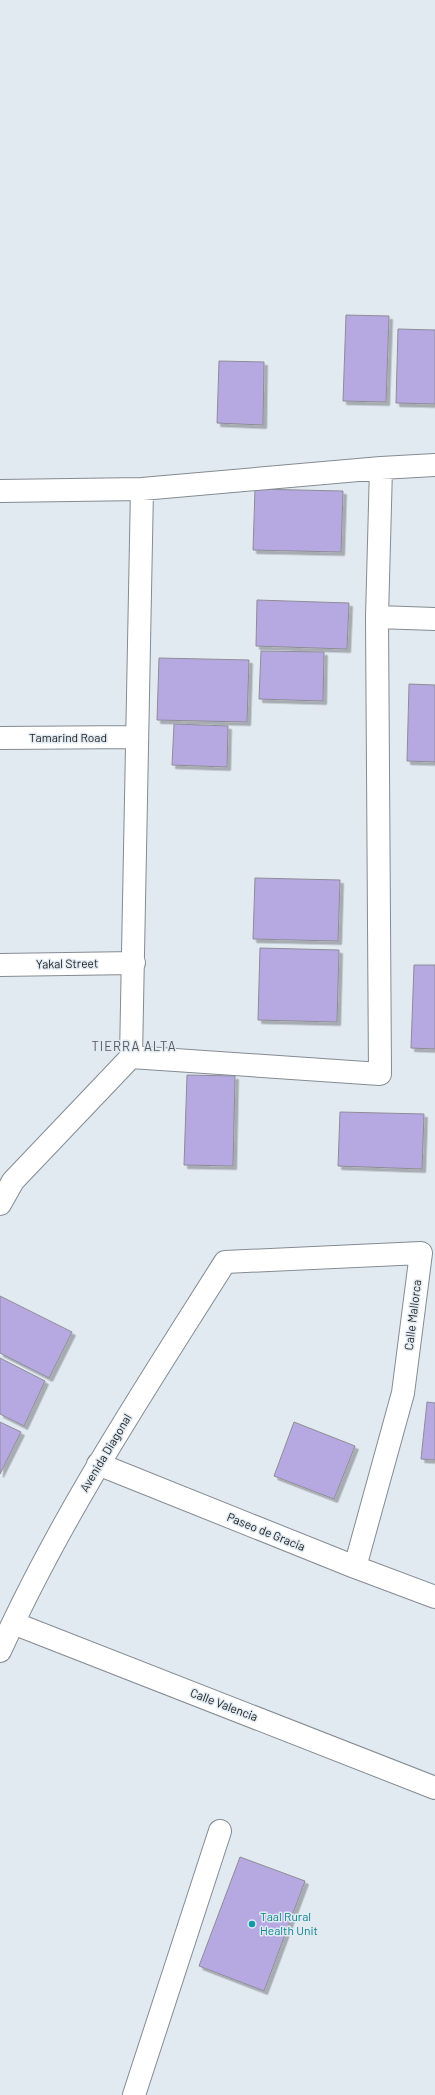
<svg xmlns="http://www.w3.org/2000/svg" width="435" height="2095" font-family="Barlow,sans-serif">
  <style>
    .building { fill: #b6a9e2; stroke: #8e8c95; filter: url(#shadow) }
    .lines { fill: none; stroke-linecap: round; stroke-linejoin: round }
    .minor-casing { stroke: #848b92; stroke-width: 24 }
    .minor { stroke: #fff; stroke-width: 22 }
    .culture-dot { fill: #0f9aa8; stroke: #e2eaf1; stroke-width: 1.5 }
    .labels { text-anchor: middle; stroke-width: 3; stroke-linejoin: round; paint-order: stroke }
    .street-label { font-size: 12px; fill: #1a1d20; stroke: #e2eaf1 }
    .culture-label { font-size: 12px; fill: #0d838f; stroke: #e2eaf1; text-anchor: start }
    .neighbourhood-label { font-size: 13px; letter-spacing: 1px; fill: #52595f; stroke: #e2eaf1 }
  </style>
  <defs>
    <filter id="shadow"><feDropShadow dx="3.5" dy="3.5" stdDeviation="0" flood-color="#0004"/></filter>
  </defs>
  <rect width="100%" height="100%" fill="#e2eaf1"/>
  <path class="building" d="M 346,315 L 389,316 L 386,402 L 343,401 Z
    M 398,329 L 435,330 L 435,404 L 396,403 Z
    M 219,361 L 264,362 L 263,425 L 217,423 Z
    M 255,489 L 343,491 L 341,552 L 253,550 Z
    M 257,600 L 349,603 L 347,649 L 256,646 Z
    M 261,651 L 324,652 L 323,701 L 259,699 Z
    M 159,658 L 249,660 L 247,722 L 157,720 Z
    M 409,684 L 435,685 L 435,762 L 407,761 Z
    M 174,724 L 228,726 L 227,767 L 172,765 Z
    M 255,878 L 340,880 L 338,941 L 253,939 Z
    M 260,948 L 339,950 L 337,1022 L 258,1020 Z
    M 414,965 L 435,965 L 435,1049 L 411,1048 Z
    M 187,1075 L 235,1076 L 233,1166 L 184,1165 Z
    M 340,1112 L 424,1114 L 422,1169 L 338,1166 Z
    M 0,1296 L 72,1332 L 49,1378 L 0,1353 Z
    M 0,1358 L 45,1381 L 24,1426 L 0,1414 Z
    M 427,1402 L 435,1403 L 435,1460 L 421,1459 Z
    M 0,1422 L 21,1432 L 0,1474 Z
    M 294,1422 L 355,1446 L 334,1499 L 274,1476 Z
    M 240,1857 L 305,1881 L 264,1991 L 199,1966 Z"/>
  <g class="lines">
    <defs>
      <path id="minor" d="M 0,491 L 142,489 L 381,468 L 435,465
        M 377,617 L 435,619
        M 0,738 L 136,737
        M 0,965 L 134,963
        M 131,1057 L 380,1074 L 377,617 L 381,468
        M 0,1204 L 13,1181 L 131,1057 L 142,489
        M 98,1464 L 355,1567 L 435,1597
        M 13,1623 L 435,1788
        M 0,1651 C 62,1514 145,1389 225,1262 L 421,1253 L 403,1393 L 355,1567
        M 134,2095 L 220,1831"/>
    </defs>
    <use href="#minor" class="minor-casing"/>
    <use href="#minor" class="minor"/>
  </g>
  <circle class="culture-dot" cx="252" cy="1924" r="4"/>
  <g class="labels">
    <g class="street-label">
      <text x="68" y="742">Tamarind Road</text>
      <text transform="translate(67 964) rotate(-1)" y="4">Yakal Street</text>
      <text transform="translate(413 1315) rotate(-83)" y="4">Calle Mallorca</text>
      <text transform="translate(106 1453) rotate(-59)" y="4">Avenida Diagonal</text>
      <text transform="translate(266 1532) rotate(22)" y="4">Paseo de Gracia</text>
      <text transform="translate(224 1705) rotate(21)" y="4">Calle Valencia</text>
    </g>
    <g class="culture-label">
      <text x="260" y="1921">Taal Rural<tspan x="260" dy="14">Health Unit</tspan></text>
    </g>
    <g class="neighbourhood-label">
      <text x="134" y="1051">TIERRA ALTA</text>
    </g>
  </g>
</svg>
